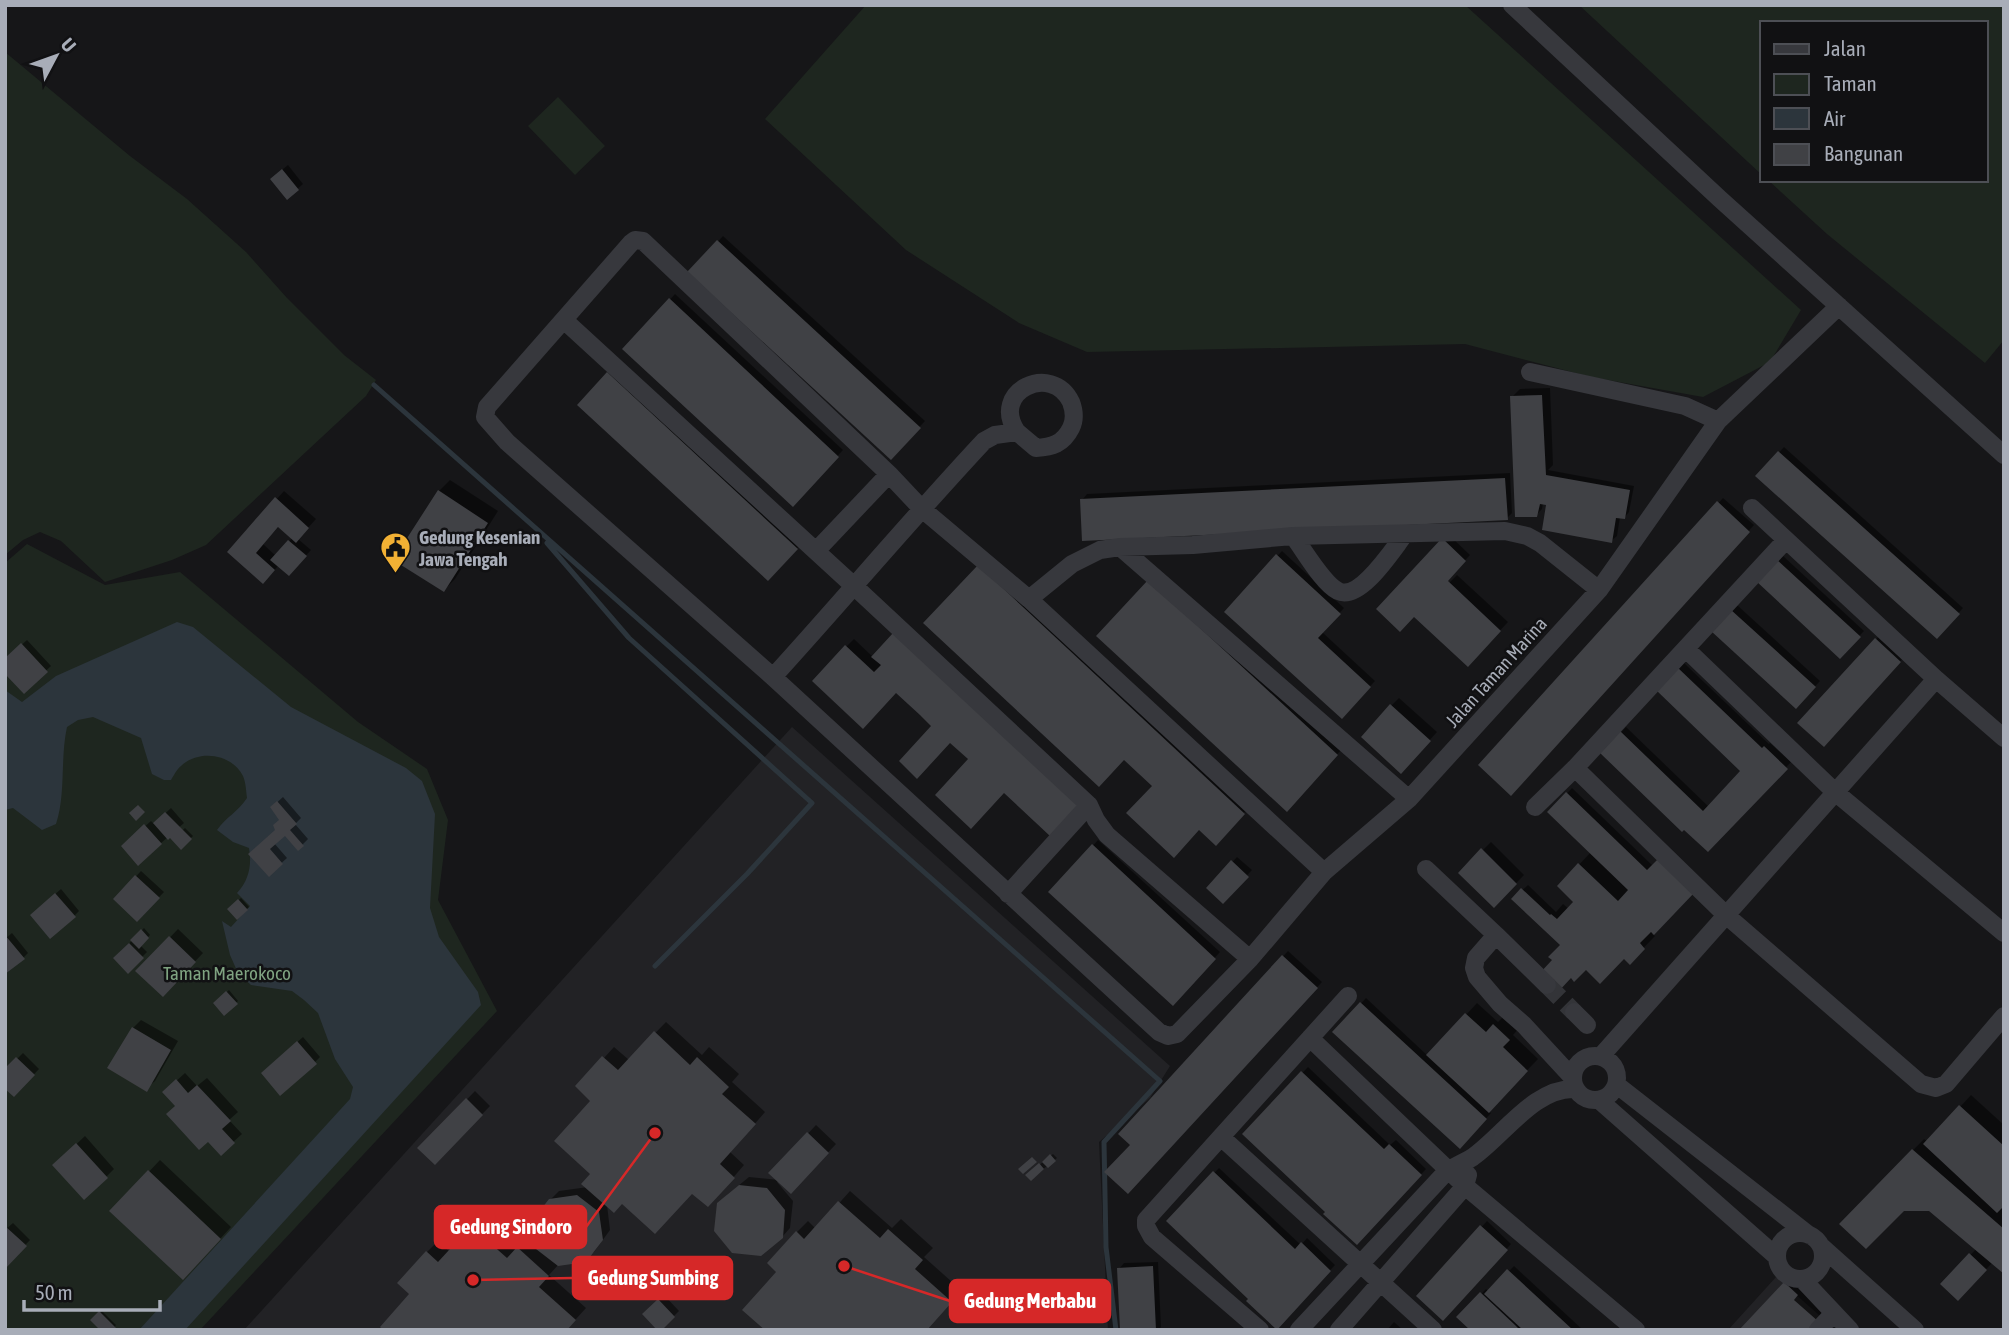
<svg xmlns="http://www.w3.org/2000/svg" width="2009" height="1335" font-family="'Asap Condensed',sans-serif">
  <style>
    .built { fill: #222225 }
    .green { fill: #1e261f }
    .water { fill: #2c353c }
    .shadow { fill: #0007; fill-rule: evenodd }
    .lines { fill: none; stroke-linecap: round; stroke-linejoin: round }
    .stream { stroke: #2c353c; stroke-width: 5 }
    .building { fill: #404145 }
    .minor-tunnel { stroke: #333438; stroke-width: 18; stroke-dasharray: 18 9; stroke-linecap: butt }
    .minor { stroke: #37383d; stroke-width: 18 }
    .labels { text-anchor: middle; stroke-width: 5; stroke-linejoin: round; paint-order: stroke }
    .poi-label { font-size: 19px; font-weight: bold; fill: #a8adb8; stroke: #111113; text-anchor: start }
    .street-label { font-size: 19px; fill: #a8adb8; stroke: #111113 }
    .park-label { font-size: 19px; fill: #7fa381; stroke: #111113 }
    .leader { fill: none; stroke: #d62828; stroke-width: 2.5 }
    .callout-dot { fill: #d62828; stroke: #111113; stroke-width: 2.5 }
    .callout { fill: #d62828; stroke: #d62828; stroke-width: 2.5 }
    .callout-label { font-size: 21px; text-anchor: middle; font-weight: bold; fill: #fff }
  </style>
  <rect width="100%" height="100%" fill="#161618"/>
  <path class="built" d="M 792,727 L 1170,1066 L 1150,1098 L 1099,1142 L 1108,1330 L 244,1330 Z
    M 1776,1277 L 1836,1330 L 1728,1330 Z"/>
  <path class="green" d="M 866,5 L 1465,5 L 1801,310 L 1770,362 L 1703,397 L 1591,377 L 1465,344 L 1087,352 L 1019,323 L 906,250 L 765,119 Z
    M 1579,5 L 2004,5 L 2004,340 L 1985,363 L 1827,234 L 1768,180 L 1986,180 L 1986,23 L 1762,23 L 1762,175 Z
    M 5,52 L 130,156 L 187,199 L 246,252 L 287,298 L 344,355 L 376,380 L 366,396 L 206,545 L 172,560 L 105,582 L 61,541 L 40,532 L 23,540 L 5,555 Z
    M 558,97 L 605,146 L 575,175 L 528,126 Z
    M 27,544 L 105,585 L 180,572 L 358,722 L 427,769 L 448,820 L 438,900 L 497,1011 L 200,1330 L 5,1330 L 5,563 Z"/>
  <path class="water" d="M 177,622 L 193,627 L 291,707 L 406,768 L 422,781 L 435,814 L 430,908 L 439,937 L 478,992 L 481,1005 L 185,1330 L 139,1330 L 350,1099 L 353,1087 L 335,1059 L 318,1013 L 304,1000 L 292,991 L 251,985 L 238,973 L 230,955 L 222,921 L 231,927 L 250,906 L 237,893 C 249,880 252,865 249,848 L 233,842 L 217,830 C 226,817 238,812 247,798 C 246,791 246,783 243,776 C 232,754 199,749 181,766 C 177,769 174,775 171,780 L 164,780 L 152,774 L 141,738 L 93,717 L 78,720 L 67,727 C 60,759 66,794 56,824 L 42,830 L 13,808 L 5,810 L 5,690 L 22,702 L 56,676 Z"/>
  <path class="shadow" d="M 288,165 L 303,184 L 287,198 L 277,174 Z
    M 723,236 L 925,421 L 891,457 L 690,272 Z
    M 675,294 L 843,450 L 793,504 L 625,349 Z
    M 613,369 L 802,543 L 768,579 L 579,405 Z
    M 1550,388 L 1553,465 L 1548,470 L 1634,486 L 1629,512 L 1624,518 L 1620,517 L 1617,536 L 1611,541 L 1548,504 L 1543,503 L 1542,509 L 1536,515 L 1512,397 L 1520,389 Z
    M 1784,447 L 1963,608 L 1937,637 L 1757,476 Z
    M 1510,473 L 1512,513 L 1507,518 L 1082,500 L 1087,494 Z
    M 450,480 L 498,511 L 455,579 L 444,590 L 439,491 Z
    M 284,491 L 316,519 L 298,539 L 311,550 L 289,574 L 279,565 L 263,582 L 229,552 ZM 279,526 L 293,537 L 276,556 L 263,544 Z
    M 1723,498 L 1754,525 L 1511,793 L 1480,765 Z
    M 1448,534 L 1470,555 L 1442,585 L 1445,587 L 1457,575 L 1508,622 L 1468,665 L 1414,615 L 1400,629 Z
    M 1282,551 L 1344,608 L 1322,632 L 1375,681 L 1341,717 L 1226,611 Z
    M 1782,555 L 1864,631 L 1840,656 L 1758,581 Z
    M 985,561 L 1248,808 L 1216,843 L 1124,758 L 1098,785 Z
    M 1154,576 L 1342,749 L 1287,809 Z
    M 1737,605 L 1820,681 L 1796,707 L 1713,631 Z
    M 1881,634 L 1905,656 L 1824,745 L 1800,723 Z
    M 854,639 L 873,657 L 1004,791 L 896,691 L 863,726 L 846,647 Z
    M 27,640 L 51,666 L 24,691 L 5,660 Z
    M 1684,663 L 1769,744 L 1770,743 L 1791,762 L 1708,850 L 1602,753 L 1626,727 L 1709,807 L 1743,771 L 1658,690 Z
    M 1399,698 L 1437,732 L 1409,763 L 1391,706 Z
    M 1572,788 L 1653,866 L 1697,886 L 1652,934 L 1655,936 L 1630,962 L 1625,957 L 1586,968 L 1554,960 L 1562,945 L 1513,899 L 1528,885 L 1556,912 L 1563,904 L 1569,909 L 1576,902 L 1559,886 L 1591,852 L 1550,812 Z
    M 283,797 L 301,818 L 295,824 L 308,839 L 298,849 L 285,834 L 274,843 L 287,858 L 269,874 L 250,854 L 277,830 L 281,820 L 272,807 Z
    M 171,808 L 184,823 L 138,863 L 123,846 L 151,821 L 154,824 Z
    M 185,828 L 193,836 L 181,847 L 173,839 Z
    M 1098,840 L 1220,952 L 1173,1004 L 1051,892 Z
    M 1491,842 L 1524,875 L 1494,906 L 1460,873 Z
    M 1237,857 L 1252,870 L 1223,901 L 1208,888 Z
    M 141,871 L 164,892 L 137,920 L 115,899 Z
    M 61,889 L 79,911 L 74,916 L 37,910 Z
    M 241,898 L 249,907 L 237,917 L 229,909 Z
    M 144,928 L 150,935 L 140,945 L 147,952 L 128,971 L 115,958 Z
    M 178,929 L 203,953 L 163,995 L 138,971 Z
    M 12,933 L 28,953 L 23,958 L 5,939 Z
    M 1288,951 L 1322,982 L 1128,1192 L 1132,1145 L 1120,1134 Z
    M 229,990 L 238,1001 L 224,1013 L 215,1003 Z
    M 1366,998 L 1428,1056 L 1477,1003 L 1498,1022 L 1506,1014 L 1520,1027 L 1513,1035 L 1538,1059 L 1488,1111 L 1491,1113 L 1460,1147 L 1335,1032 Z
    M 141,1020 L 178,1041 L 155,1081 L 146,1089 L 133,1028 Z
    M 666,1022 L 702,1055 L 709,1047 L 739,1074 L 732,1082 L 765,1112 L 730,1152 L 744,1165 L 719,1194 L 693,1192 L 607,1205 L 610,1230 L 594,1252 L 559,1264 L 549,1275 L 586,1308 L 566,1330 L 412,1294 L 427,1252 L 438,1241 L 450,1252 L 483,1216 L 518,1247 L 529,1237 L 537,1244 L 550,1200 L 559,1191 L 588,1187 L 592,1174 L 593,1100 L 604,1058 L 614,1047 L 629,1060 Z
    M 303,1037 L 320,1057 L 315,1062 L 263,1073 Z
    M 23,1053 L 39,1069 L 14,1095 L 5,1071 Z
    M 1308,1067 L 1390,1145 L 1396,1140 L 1426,1169 L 1357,1243 L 1328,1212 L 1245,1133 Z
    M 185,1073 L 197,1086 L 207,1078 L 238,1112 L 229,1120 L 242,1134 L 221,1153 L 177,1106 L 173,1084 Z
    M 475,1091 L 490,1106 L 435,1163 L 420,1148 Z
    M 1971,1095 L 2004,1125 L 2004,1204 L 2001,1206 L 2004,1208 L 2004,1272 L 1993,1262 L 1958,1298 L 1943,1284 L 1977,1248 L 1929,1209 L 1903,1209 L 1841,1224 L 1924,1139 L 1928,1142 Z
    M 816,1125 L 836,1144 L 791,1192 L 779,1181 L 777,1182 L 793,1201 L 790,1228 L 782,1237 L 727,1195 L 749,1177 L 779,1180 L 771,1173 Z
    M 85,1136 L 114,1169 L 106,1177 L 63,1157 Z
    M 1053,1154 L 1057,1158 L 1031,1179 L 1027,1175 Z
    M 160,1160 L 231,1227 L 194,1267 L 112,1211 Z
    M 1219,1168 L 1301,1245 L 1307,1238 L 1335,1265 L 1277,1327 L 1250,1299 L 1168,1221 Z
    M 850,1191 L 892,1228 L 901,1219 L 933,1248 L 924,1257 L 961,1290 L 926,1329 L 778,1272 L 797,1232 L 808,1221 L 816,1229 Z
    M 1487,1221 L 1511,1244 L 1443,1319 L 1418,1296 Z
    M 13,1223 L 30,1240 L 5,1266 L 5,1230 Z
    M 1158,1262 L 1161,1327 L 1158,1330 L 1122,1330 L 1119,1269 L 1124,1263 Z
    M 1514,1266 L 1583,1330 L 1472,1330 L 1459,1317 L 1486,1289 L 1489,1292 Z
    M 1796,1272 L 1808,1283 L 1829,1310 L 1811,1330 L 1742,1330 Z
    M 664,1295 L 679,1311 L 660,1330 L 644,1314 Z
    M 102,1311 L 116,1325 L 112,1330 L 93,1320 Z
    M 1394,1322 L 1403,1330 L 1387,1330 Z"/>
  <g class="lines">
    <path class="stream" d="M 374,385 L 1160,1081 L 1104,1142 L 1106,1247 L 1116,1330
      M 547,543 L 629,638 L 812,803 L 747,874 L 655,966"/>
  </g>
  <path class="building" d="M 282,169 L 299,190 L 287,200 L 270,179 Z
    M 717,240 L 921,428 L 891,460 L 687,272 Z
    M 669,298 L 839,457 L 793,507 L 622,349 Z
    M 607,372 L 798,549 L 768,581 L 577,405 Z
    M 1542,395 L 1546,475 L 1630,490 L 1625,519 L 1616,518 L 1612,543 L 1542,530 L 1546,505 L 1540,504 L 1537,517 L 1515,517 L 1510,396 Z
    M 1778,451 L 1960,614 L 1937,639 L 1755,476 Z
    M 1505,478 L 1508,520 L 1082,541 L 1080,499 Z
    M 438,490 L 488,523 L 444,592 L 393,560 Z
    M 275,497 L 309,528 L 296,543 L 278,527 L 256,553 L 275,570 L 263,584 L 227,552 Z
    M 1717,501 L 1750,532 L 1511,796 L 1478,765 Z
    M 1442,538 L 1466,561 L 1448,581 L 1501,631 L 1468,667 L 1414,617 L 1400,632 L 1376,609 Z
    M 288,540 L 307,556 L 289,576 L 270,560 Z
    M 1276,554 L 1341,614 L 1318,638 L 1371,687 L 1342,719 L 1224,612 Z
    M 1776,559 L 1861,637 L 1840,659 L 1756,581 Z
    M 978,565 L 1245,814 L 1216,846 L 1199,830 L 1174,858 L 1126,813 L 1152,786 L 1124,760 L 1099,787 L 923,623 Z
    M 1148,580 L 1338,755 L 1287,812 L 1096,636 Z
    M 1730,609 L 1816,687 L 1796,709 L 1711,631 Z
    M 893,633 L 1079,805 L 1050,836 L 1004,793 L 971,829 L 935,795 L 968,759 L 950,743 L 917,779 L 899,761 L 931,726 L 920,715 L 896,693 L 863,729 L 812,681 L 845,645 L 874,672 L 881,665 L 871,657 Z
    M 1875,638 L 1901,662 L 1824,747 L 1797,723 Z
    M 21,643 L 48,672 L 24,694 L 5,674 L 5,658 Z
    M 1677,667 L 1762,748 L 1764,746 L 1788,769 L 1708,852 L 1684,830 L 1682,832 L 1600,753 L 1620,731 L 1703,811 L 1740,771 L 1656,690 Z
    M 1390,704 L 1431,741 L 1401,774 L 1361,737 Z
    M 1566,792 L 1647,870 L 1658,859 L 1694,893 L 1654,935 L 1651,932 L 1640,943 L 1645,949 L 1630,965 L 1624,959 L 1600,984 L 1586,970 L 1574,982 L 1571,978 L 1558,992 L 1539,974 L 1552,960 L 1548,957 L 1560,945 L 1511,899 L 1521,888 L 1550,915 L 1551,914 L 1557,919 L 1573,902 L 1557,886 L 1578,863 L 1618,901 L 1628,890 L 1547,812 Z
    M 277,801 L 297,824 L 290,830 L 304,846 L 298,851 L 285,836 L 270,849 L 283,864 L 269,877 L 248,854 L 275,830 L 273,825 L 279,820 L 270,807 Z
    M 138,805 L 145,812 L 136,821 L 129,813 Z
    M 165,812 L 192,839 L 181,850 L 170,838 L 168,840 L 153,823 Z
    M 144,824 L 162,844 L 138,866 L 121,846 Z
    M 1092,844 L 1216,959 L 1173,1006 L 1048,892 Z
    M 1481,848 L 1517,884 L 1494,908 L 1458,873 Z
    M 1231,860 L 1249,877 L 1223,904 L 1206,888 Z
    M 135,875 L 160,898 L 137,922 L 113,899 Z
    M 55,893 L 76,917 L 50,939 L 30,915 Z
    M 238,899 L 248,910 L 237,920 L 227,909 Z
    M 141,929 L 149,938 L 139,949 L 130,940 Z
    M 5,935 L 25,959 L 5,974 Z
    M 169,936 L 196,962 L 163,997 L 135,971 Z
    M 129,943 L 144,958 L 128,974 L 113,958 Z
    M 1282,955 L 1318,988 L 1128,1194 L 1104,1172 L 1130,1145 L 1118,1134 Z
    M 226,991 L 238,1004 L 224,1016 L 213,1003 Z
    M 1360,1002 L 1487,1119 L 1460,1149 L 1332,1032 Z
    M 1465,1013 L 1486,1032 L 1493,1024 L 1510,1040 L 1503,1047 L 1528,1071 L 1489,1113 L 1426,1055 Z
    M 132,1027 L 171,1050 L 147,1092 L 107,1068 Z
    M 654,1031 L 690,1065 L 697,1057 L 729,1087 L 722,1094 L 756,1124 L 720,1164 L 735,1178 L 708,1207 L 692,1194 L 655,1234 L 622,1204 L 614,1213 L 581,1184 L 590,1174 L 554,1141 L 590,1101 L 575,1086 L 602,1056 L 618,1070 Z
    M 297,1041 L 317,1064 L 280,1096 L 261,1073 Z
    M 16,1057 L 35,1075 L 14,1097 L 5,1089 L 5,1068 Z
    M 1301,1071 L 1384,1149 L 1389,1144 L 1422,1175 L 1357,1245 L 1323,1214 L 1325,1212 L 1242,1134 Z
    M 176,1079 L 188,1093 L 197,1085 L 231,1121 L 222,1129 L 235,1143 L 221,1156 L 208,1142 L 199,1150 L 166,1114 L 175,1106 L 162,1092 Z
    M 466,1098 L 483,1115 L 435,1165 L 417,1148 Z
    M 1959,1105 L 2004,1146 L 2004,1206 L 1997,1213 L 1923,1144 Z
    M 807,1132 L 829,1153 L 791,1194 L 768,1173 Z
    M 76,1143 L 108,1178 L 84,1200 L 52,1165 Z
    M 1912,1149 L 2004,1229 L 2004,1274 L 1929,1211 L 1904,1211 L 1866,1249 L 1839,1224 Z
    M 1050,1154 L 1056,1161 L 1048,1168 L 1042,1162 Z
    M 1032,1157 L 1037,1162 L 1023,1174 L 1018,1169 Z
    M 1039,1163 L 1044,1169 L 1031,1181 L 1025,1175 Z
    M 148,1170 L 221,1239 L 183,1280 L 109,1211 Z
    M 1213,1171 L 1295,1249 L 1301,1242 L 1331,1271 L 1277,1330 L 1246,1301 L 1248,1299 L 1166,1221 Z
    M 739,1185 L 767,1188 L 785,1210 L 783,1238 L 761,1256 L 732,1253 L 714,1231 L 717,1203 Z
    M 577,1195 L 599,1212 L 603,1240 L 586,1262 L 558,1266 L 536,1249 L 532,1221 L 549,1199 Z
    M 838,1201 L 880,1238 L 888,1229 L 923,1260 L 915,1269 L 952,1302 L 927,1330 L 765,1330 L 742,1310 L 776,1272 L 767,1263 L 796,1231 L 804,1239 Z
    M 1480,1225 L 1508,1250 L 1443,1321 L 1416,1296 Z
    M 5,1226 L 27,1246 L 5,1269 Z
    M 471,1226 L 507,1258 L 517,1247 L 549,1276 L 539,1287 L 576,1320 L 567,1330 L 383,1330 L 380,1327 L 409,1294 L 397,1283 L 426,1251 L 438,1262 Z
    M 1969,1253 L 1987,1270 L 1958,1301 L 1940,1284 Z
    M 1153,1266 L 1156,1330 L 1120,1330 L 1117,1268 Z
    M 1507,1269 L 1519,1280 L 1573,1330 L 1523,1330 L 1484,1294 Z
    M 1784,1282 L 1798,1295 L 1794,1300 L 1819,1322 L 1812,1330 L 1739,1330 Z
    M 1480,1292 L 1515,1325 L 1520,1330 L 1470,1330 L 1456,1317 Z
    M 658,1299 L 675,1317 L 662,1330 L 657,1330 L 642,1314 Z
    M 99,1311 L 116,1328 L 114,1330 L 100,1330 L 90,1320 Z"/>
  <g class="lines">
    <path class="minor-tunnel" d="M 1547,985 L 1574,1012"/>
    <path class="minor" d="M 1512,5 L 1720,199 L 2004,455
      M 565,321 L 855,587 L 1089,805 L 1096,820 L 1107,835 L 1250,959
      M 1530,372 L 1685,406 L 1718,421
      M 1293,536 C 1304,550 1323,584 1338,591 C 1360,602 1393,549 1405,534
      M 1120,547 L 1409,799
      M 816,551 L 889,474
      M 1029,599 L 1072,564 L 1100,550 L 1120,547 L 1193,545 L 1293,536 L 1505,531 L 1527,536 L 1540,543 L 1599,590
      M 1686,649 L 1835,792 L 2004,933
      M 773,677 C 844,599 912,518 984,441 L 995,435 L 1017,432 L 1036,448 C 1052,447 1063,444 1071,428 C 1075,420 1074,410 1071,402 C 1052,362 989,391 1017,432
      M 1936,679 L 2004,738
      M 1575,768 L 1727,916 L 1921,1084 L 1936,1088 L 1946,1084 L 2004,1016
      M 1535,807 L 1575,768 L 1785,541
      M 1426,869 L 1496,935 L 1476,958 L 1474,968 L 1477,977 L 1500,1004 L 1524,1025 L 1572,1077
      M 1324,872 L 1029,599 L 921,508 L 889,474 L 643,241 L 635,240 L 631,243 L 487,407 L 485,417 L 507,442 L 773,677 L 1159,1032 L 1168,1036 L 1177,1034 L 1250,959 L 1324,872 L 1409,799 L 1599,590 L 1718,421 L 1839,306
      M 1008,894 L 1089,805
      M 1496,935 L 1547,985
      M 1574,1012 L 1587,1025
      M 1310,1038 L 1465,1186 L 1636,1330
      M1573 1078a22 22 0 1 1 44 0a22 22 0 1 1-44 0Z
      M 1601,1056 L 1936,679 L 1752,508
      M 1617,1085 L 1809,1235
      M 1599,1100 L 1777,1257
      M 1221,1137 L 1433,1330
      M1777 1256a23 23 0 1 1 46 0a23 23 0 1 1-46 0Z
      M 1822,1247 L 1915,1330
      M 1802,1279 L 1850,1330
      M 1260,1330 L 1152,1237 L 1146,1226 L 1146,1220 L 1348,996
      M 1299,1330 L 1448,1170 C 1456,1166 1465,1162 1473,1157 C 1504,1135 1535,1087 1575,1089
      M 1339,1330 L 1465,1186 L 1468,1175
      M 1818,1330 L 1833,1314"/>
  </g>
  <defs>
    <symbol id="civic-pin" viewBox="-11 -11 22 30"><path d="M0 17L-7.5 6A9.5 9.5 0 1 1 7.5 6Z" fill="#f2b134" stroke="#111113"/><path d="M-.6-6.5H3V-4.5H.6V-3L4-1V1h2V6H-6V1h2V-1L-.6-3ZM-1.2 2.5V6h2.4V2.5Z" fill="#111"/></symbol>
  </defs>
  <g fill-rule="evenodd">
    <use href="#civic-pin" x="378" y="530" width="35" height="47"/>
  </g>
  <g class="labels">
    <g class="poi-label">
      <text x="419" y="544">Gedung Kesenian<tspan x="419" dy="22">Jawa Tengah</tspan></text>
    </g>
    <g class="street-label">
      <text transform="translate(1496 672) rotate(-48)" y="7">Jalan Taman Marina</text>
    </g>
    <g class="park-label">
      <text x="227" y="980">Taman Maerokoco</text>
    </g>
  </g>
  <path class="leader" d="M655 1133L586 1227M473 1280L573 1278M844 1266L950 1301"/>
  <g class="callout-dot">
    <circle cx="655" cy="1133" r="7"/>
    <circle cx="473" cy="1280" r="7"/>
    <circle cx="844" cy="1266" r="7"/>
  </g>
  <g class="callout">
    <rect x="435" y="1206" width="151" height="42" rx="7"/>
    <rect x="573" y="1257" width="159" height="42" rx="7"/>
    <rect x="950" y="1280" width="160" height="42" rx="7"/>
  </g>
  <g class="callout-label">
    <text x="511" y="1234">Gedung Sindoro</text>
    <text x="653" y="1285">Gedung Sumbing</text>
    <text x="1030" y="1308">Gedung Merbabu</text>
  </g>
  <rect width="2009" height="1335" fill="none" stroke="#a8adb8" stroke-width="14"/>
  <rect x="1760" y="21" width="228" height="161" fill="#111113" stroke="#4d4f55" stroke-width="2"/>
  <rect x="1774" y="44" width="35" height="10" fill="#37383d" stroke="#4d4f55" stroke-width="2"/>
  <text x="1824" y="56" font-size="21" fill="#a8adb8">Jalan</text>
  <rect x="1774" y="74" width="35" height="21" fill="#1e261f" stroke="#4d4f55" stroke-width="2"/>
  <text x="1824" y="91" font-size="21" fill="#a8adb8">Taman</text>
  <rect x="1774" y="108" width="35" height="21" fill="#2c353c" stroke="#4d4f55" stroke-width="2"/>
  <text x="1824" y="126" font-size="21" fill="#a8adb8">Air</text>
  <rect x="1774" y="144" width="35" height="21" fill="#404145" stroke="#4d4f55" stroke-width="2"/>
  <text x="1824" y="161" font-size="21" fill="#a8adb8">Bangunan</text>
  <g transform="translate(56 56) rotate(49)" stroke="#111113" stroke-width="5" paint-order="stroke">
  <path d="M0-5L12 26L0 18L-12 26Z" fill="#a8adb8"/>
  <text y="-10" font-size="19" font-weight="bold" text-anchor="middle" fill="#a8adb8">U</text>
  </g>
  <path d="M24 1300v10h136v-10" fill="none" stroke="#a8adb8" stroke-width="3.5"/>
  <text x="35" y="1300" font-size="21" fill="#a8adb8" stroke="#111113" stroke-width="5" paint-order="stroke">50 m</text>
</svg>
